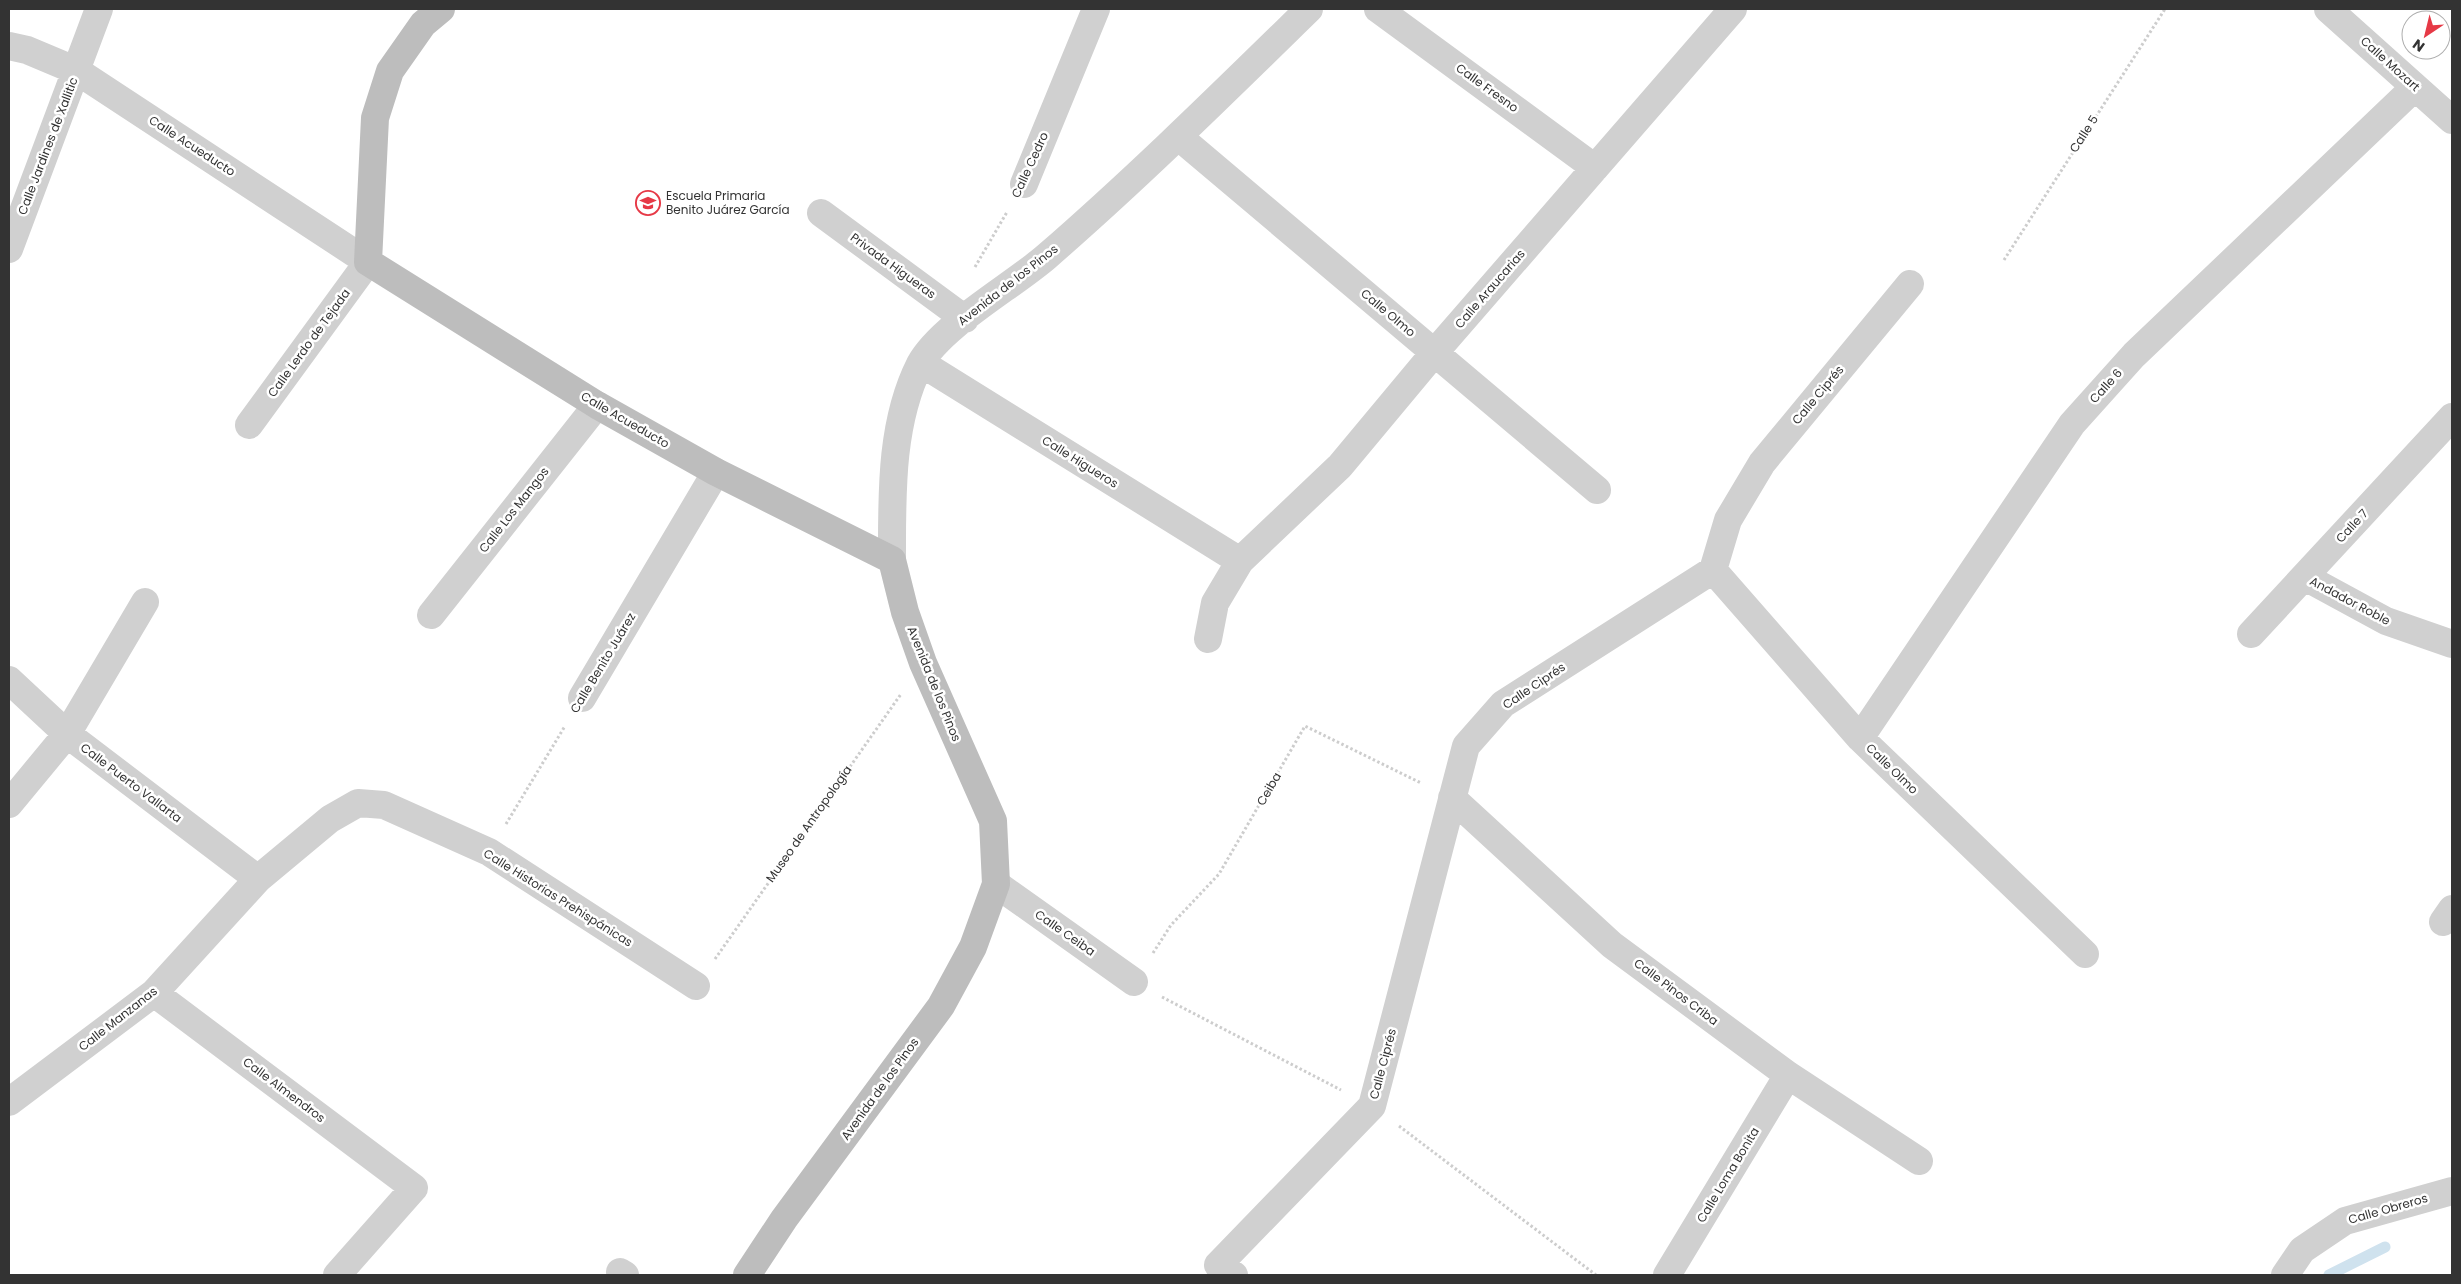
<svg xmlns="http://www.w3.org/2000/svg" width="2461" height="1284" font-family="Poppins,sans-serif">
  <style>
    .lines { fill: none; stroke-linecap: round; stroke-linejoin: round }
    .stream { stroke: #cfe2ee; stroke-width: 11 }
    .path { stroke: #cdcdcd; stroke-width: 3; stroke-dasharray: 2.5 2.5; stroke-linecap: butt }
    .street { stroke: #d0d0d0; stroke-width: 28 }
    .secondary { stroke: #bdbdbd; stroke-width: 28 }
    .labels { text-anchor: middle; stroke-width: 5; stroke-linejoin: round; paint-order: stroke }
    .street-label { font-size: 12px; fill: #333; stroke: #fff }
    .poi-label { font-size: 12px; fill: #333; stroke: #fff; text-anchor: start }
  </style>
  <rect width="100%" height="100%" fill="#fff"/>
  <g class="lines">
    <path class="stream" d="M 2329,1275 L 2385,1247"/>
    <path class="path" d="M 2004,260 L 2165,9
      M 975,267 L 1007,212
      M 506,824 L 565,726
      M 1153,953 L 1171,925 L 1219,874 L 1305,726 L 1421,783
      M 715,959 L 901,694
      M 1162,997 L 1341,1090
      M 1399,1126 L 1596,1275"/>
    <path class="street" d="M 1378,9 L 1595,168
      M 2328,9 L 2452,120
      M 9,46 L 27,50 L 77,71 L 368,262 L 249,425
      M 1179,137 L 1597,490
      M 1024,184 L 1096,9
      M 821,213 L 965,319
      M 9,249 L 99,9
      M 921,363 L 1240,561
      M 892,560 C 892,496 890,423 920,364 C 941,326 1011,287 1046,257 C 1137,178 1223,93 1309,9
      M 1713,570 L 1860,738 L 2085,954
      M 2305,577 L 2386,621 L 2452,644
      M 431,615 L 597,405
      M 2251,634 L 2452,417
      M 1208,639 L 1215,603 L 1240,561 L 1340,466 L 1435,352 L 1733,9
      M 9,680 L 67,734 L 258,879
      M 582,698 L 716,472
      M 1860,738 L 2072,424 L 2134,355 L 2415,87
      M 1452,798 L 1612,945 L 1788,1075 L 1919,1161
      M 9,804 L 67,734 L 145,602
      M 996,884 L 1134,982
      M 2443,922 L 2452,909
      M 154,993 L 414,1188 L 337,1275
      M 9,1102 L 154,993 L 258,879 L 330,819 L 358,803 L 384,805 L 489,852 L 696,986
      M 620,1272 L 625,1275
      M 1234,1275 L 1218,1265 L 1372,1106 L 1466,746 L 1503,704 L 1713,570 L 1728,520 L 1762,463 L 1910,284
      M 1667,1275 L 1788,1075
      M 2285,1275 L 2302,1250 L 2345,1221 L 2452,1191"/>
    <path class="secondary" d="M 441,9 L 423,24 L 390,71 L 375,118 L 368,262 L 597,405 L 716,472 L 892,560 L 905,612 L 923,663 L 993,821 L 996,884 L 973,947 L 941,1006 L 784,1219 L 747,1275"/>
  </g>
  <defs>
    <symbol id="school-ring" viewBox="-11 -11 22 22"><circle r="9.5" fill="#fff" stroke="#e63946" stroke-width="1.5"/><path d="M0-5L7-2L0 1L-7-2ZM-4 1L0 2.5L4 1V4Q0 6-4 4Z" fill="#e63946"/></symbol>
  </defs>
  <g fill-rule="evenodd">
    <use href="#school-ring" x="634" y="189" width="28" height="28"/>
  </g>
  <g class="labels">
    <g class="street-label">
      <text transform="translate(2390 64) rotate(42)" y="4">Calle Mozart</text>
      <text transform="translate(1487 88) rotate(36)" y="4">Calle Fresno</text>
      <text transform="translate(2084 134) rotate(-57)" y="4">Calle 5</text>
      <text transform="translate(48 146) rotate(-69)" y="4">Calle Jardines de Xallitic</text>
      <text transform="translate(192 146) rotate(33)" y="4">Calle Acueducto</text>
      <text transform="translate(1030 165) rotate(-65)" y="4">Calle Cedro</text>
      <text transform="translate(893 266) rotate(36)" y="4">Privada Higueras</text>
      <text transform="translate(1008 285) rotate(-38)" y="4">Avenida de los Pinos</text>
      <text transform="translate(1490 289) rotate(-49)" y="4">Calle Araucarias</text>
      <text transform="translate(1388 313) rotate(40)" y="4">Calle Olmo</text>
      <text transform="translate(309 343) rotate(-54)" y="4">Calle Lerdo de Tejada</text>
      <text transform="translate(2106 386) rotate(-48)" y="4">Calle 6</text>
      <text transform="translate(1818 395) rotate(-50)" y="4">Calle Ciprés</text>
      <text transform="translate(625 420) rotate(30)" y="4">Calle Acueducto</text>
      <text transform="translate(1080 462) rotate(32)" y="4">Calle Higueros</text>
      <text transform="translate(514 510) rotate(-52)" y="4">Calle Los Mangos</text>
      <text transform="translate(2352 526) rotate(-47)" y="4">Calle 7</text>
      <text transform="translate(2350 601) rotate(28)" y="4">Andador Roble</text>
      <text transform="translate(603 663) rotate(-59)" y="4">Calle Benito Juárez</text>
      <text transform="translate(934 684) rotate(68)" y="4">Avenida de los Pinos</text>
      <text transform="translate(1534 686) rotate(-34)" y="4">Calle Ciprés</text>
      <text transform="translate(1892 769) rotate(44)" y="4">Calle Olmo</text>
      <text transform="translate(131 783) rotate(37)" y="4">Calle Puerto Vallarta</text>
      <text transform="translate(1269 789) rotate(-60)" y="4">Ceiba</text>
      <text transform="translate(809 824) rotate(-55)" y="4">Museo de Antropología</text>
      <text transform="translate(558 898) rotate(32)" y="4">Calle Historias Prehispánicas</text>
      <text transform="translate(1065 933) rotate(35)" y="4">Calle Ceiba</text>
      <text transform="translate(1676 992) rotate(37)" y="4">Calle Pinos Criba</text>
      <text transform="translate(118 1019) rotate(-38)" y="4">Calle Manzanas</text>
      <text transform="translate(1383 1064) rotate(-75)" y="4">Calle Ciprés</text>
      <text transform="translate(880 1089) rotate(-54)" y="4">Avenida de los Pinos</text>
      <text transform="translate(284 1090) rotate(37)" y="4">Calle Almendros</text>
      <text transform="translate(1728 1175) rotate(-59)" y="4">Calle Loma Bonita</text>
      <text transform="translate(2388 1209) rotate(-16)" y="4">Calle Obreros</text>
    </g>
    <g class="poi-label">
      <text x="666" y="200">Escuela Primaria<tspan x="666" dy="14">Benito Juárez García</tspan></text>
    </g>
  </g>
  <rect width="2461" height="1284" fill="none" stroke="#333333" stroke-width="20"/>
  <g transform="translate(2426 35) rotate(215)"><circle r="24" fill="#ffffff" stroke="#adadad"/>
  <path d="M0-4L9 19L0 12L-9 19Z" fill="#e63946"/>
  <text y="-8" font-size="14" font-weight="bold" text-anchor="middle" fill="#333333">N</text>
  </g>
</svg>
